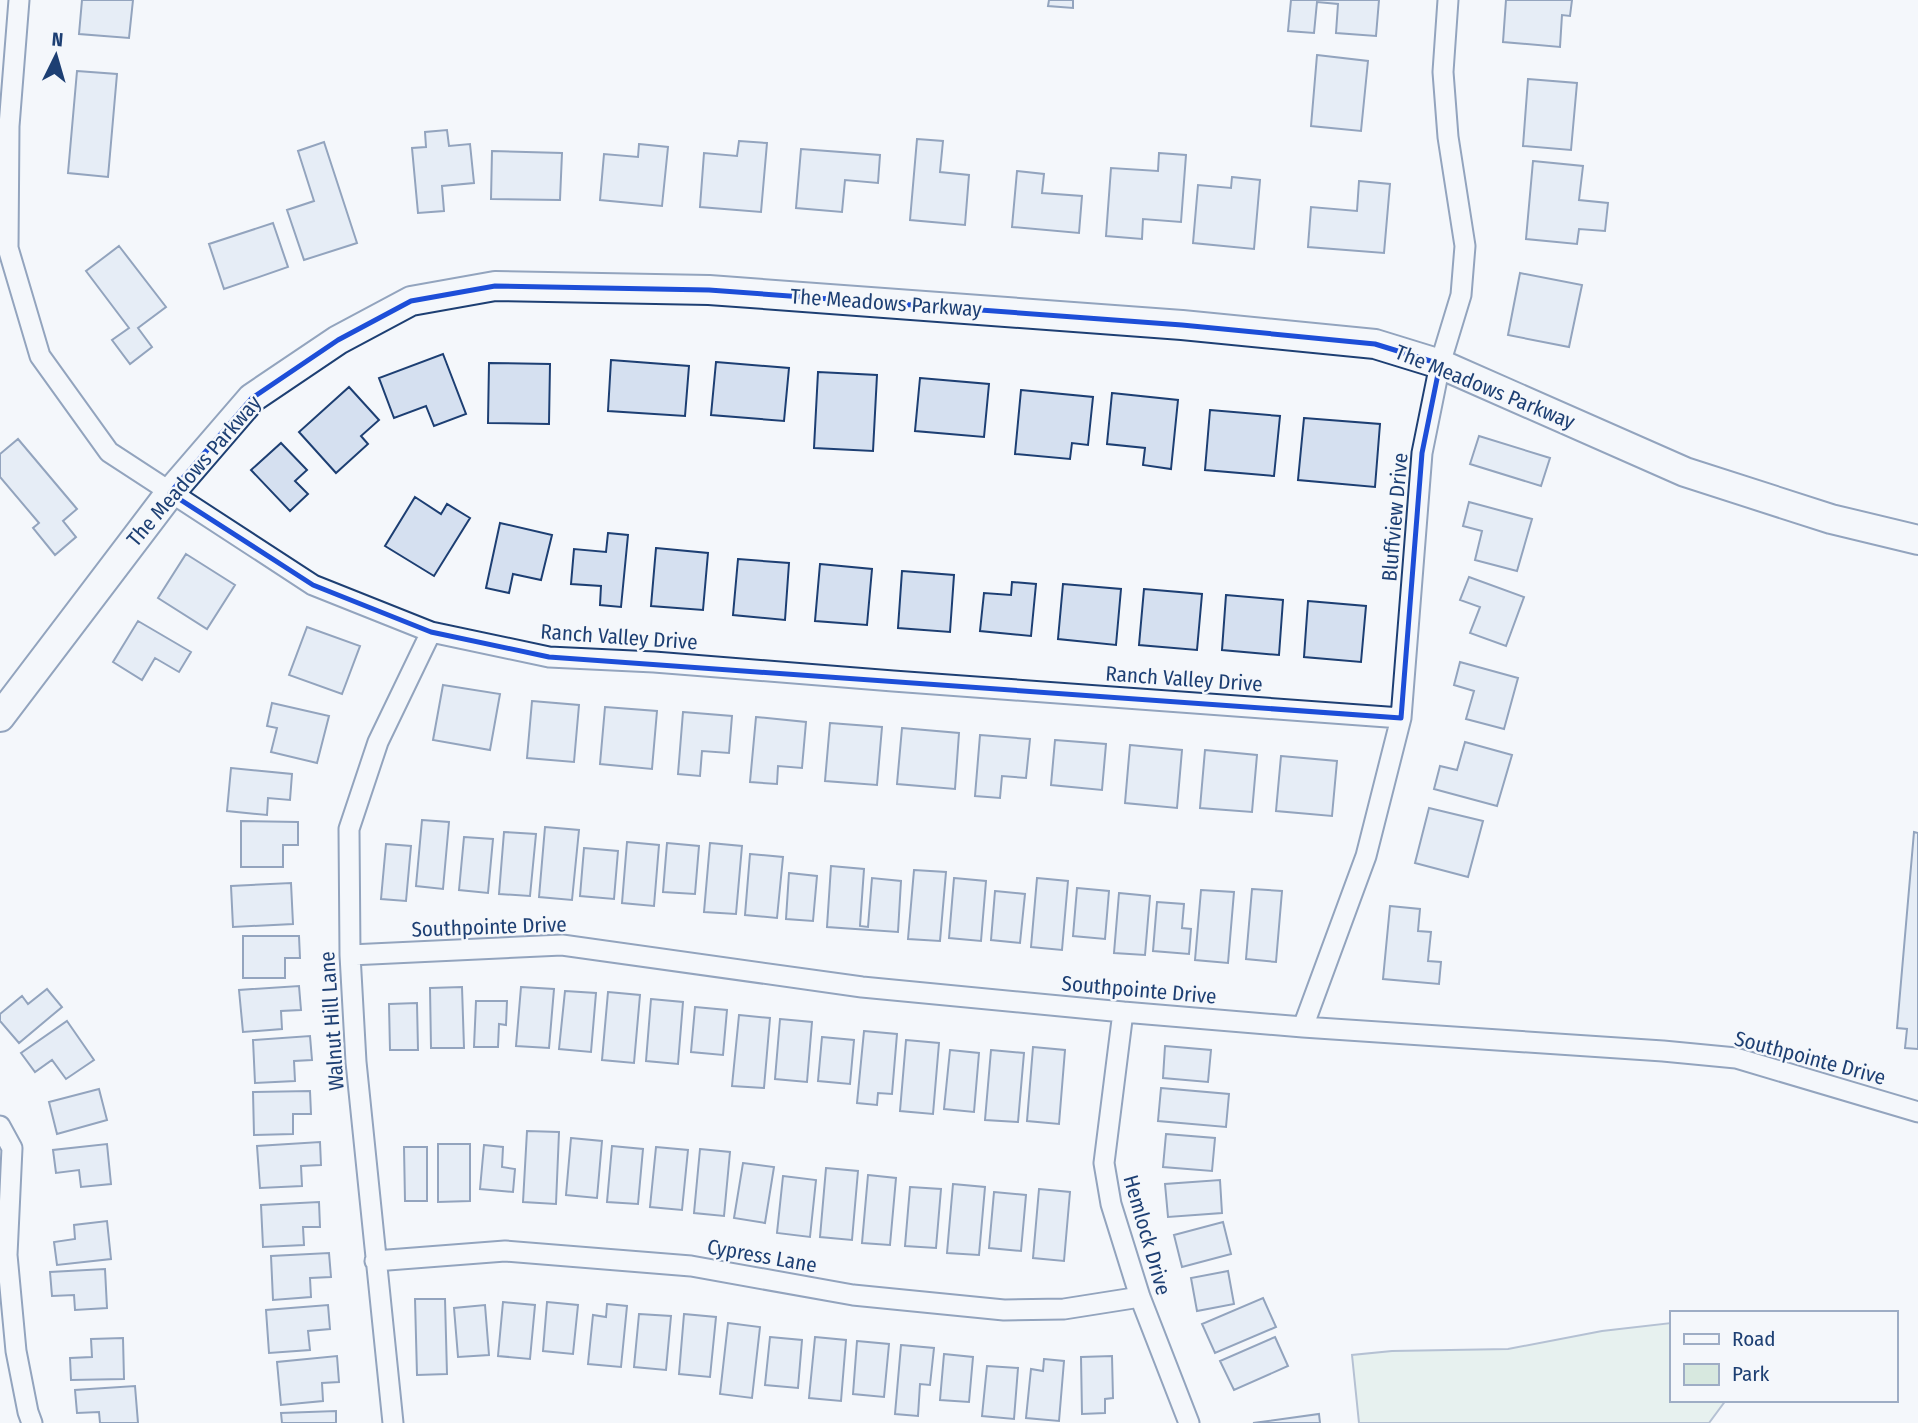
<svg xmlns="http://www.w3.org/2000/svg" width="1918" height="1423" font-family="'Fira Sans Condensed',sans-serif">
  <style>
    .green { fill: #d7e8df; stroke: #687fa3; stroke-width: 2 }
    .building { fill: #d5e0f0; stroke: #1d3f73; stroke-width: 2 }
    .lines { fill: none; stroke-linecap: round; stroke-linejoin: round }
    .street-casing { stroke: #1d3f73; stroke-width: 23 }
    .secondary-casing { stroke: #1d3f73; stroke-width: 32 }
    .street { stroke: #f4f7fb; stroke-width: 19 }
    .secondary { stroke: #f4f7fb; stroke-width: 28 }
    .marked { fill: none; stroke: #1d4ed8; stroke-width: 5; stroke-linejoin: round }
    .labels { text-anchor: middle; stroke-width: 5; stroke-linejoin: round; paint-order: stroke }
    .street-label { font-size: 21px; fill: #1d3f73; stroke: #f4f7fb }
  </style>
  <rect width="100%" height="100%" fill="#f4f7fb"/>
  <path class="green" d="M 1671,1323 L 1671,1400 L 1726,1400 L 1709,1423 L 1359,1423 L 1352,1355 L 1392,1351 L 1508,1349 L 1602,1331 Z"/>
  <path class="building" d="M 82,0 L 133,0 L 129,38 L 79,34 Z
    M 1049,0 L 1073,0 L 1073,8 L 1048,6 Z
    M 1291,0 L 1379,0 L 1376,36 L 1336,33 L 1338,4 L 1317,2 L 1314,33 L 1288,31 Z
    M 1506,0 L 1572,0 L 1570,16 L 1562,15 L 1560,47 L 1503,42 Z
    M 1317,55 L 1368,61 L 1361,131 L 1311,126 Z
    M 77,71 L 117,74 L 108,177 L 68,173 Z
    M 1528,79 L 1577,83 L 1571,150 L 1523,146 Z
    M 447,130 L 449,146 L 470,144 L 474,183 L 442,186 L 444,211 L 418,213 L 412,148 L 426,147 L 425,132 Z
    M 917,139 L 943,141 L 940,172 L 969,175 L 965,225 L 910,220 Z
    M 739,141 L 767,143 L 761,212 L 700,207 L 704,153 L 737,156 Z
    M 324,142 L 357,243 L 304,260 L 287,210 L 314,201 L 298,151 Z
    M 639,144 L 668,147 L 662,206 L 600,200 L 604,154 L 638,157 Z
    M 801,149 L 880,155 L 878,183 L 845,180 L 842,212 L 796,208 Z
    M 492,151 L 562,153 L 560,200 L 491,199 Z
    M 1159,153 L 1186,155 L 1181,222 L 1143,219 L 1142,239 L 1106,236 L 1111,168 L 1158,171 Z
    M 1533,161 L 1583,166 L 1579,200 L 1608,203 L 1605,231 L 1579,229 L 1577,244 L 1526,239 Z
    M 1017,171 L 1044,174 L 1042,193 L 1082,196 L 1079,233 L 1012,227 Z
    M 1232,177 L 1260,180 L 1254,249 L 1193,243 L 1198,185 L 1231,188 Z
    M 1359,181 L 1390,184 L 1384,253 L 1308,247 L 1311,207 L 1357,211 Z
    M 273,223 L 288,267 L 224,289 L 209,244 Z
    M 119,246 L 166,307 L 138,328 L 152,347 L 130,364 L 112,340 L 129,328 L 86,271 Z
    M 1520,273 L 1582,285 L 1569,347 L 1508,335 Z
    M 443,354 L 466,414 L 434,426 L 426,406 L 394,418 L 379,378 Z
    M 611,360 L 689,366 L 685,416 L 608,411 Z
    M 716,362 L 789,368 L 784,421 L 711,415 Z
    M 489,363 L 550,364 L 549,424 L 488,423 Z
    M 818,372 L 877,375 L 873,451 L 814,448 Z
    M 920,378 L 989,384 L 984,437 L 915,431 Z
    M 349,387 L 379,420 L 361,436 L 368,444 L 336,473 L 299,432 Z
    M 1021,390 L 1093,397 L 1088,445 L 1072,443 L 1070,459 L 1015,454 Z
    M 1112,393 L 1178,400 L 1171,469 L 1143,465 L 1145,448 L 1107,444 Z
    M 1210,410 L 1280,416 L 1274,476 L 1205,470 Z
    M 1304,418 L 1380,424 L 1375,487 L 1298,480 Z
    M 1479,436 L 1550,458 L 1541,486 L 1470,464 Z
    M 18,439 L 77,509 L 63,521 L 76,537 L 55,555 L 33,528 L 39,523 L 0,477 L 0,454 Z
    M 281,443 L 307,470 L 295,481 L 308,494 L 290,511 L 251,470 Z
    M 415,497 L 441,514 L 447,504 L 470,518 L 434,576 L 385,546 Z
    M 1469,502 L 1532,519 L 1517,571 L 1475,560 L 1482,531 L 1463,526 Z
    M 500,523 L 552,535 L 541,580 L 513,574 L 509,593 L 486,588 Z
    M 608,533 L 628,535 L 621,607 L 600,605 L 601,586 L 571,584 L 574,549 L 606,552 Z
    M 656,548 L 708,553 L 703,610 L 651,606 Z
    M 186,554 L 235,585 L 207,629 L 158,598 Z
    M 738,559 L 789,563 L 785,620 L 733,615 Z
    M 820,564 L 872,569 L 867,625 L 815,621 Z
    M 902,571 L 954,575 L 950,632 L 898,628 Z
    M 1469,577 L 1524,597 L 1506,646 L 1470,633 L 1480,607 L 1460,600 Z
    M 1012,582 L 1036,584 L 1031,636 L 980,631 L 984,593 L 1011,595 Z
    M 1063,584 L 1121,589 L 1116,645 L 1058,639 Z
    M 1144,589 L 1202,594 L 1197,650 L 1139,645 Z
    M 1226,595 L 1283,600 L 1279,655 L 1222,650 Z
    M 1308,601 L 1366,606 L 1361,662 L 1304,657 Z
    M 138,621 L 191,652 L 179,672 L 155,658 L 142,680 L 113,662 Z
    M 307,627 L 360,646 L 342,694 L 289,675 Z
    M 1460,662 L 1518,678 L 1504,729 L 1466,719 L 1474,691 L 1454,685 Z
    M 443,685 L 500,694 L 490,750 L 433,740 Z
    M 532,701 L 579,705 L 574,762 L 527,758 Z
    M 272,703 L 329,716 L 317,763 L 271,752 L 277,728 L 267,726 Z
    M 605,707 L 657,711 L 652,769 L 600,764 Z
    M 683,712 L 732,716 L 729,753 L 702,751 L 700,776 L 678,774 Z
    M 756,717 L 806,722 L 802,768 L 778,766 L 777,784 L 750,782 Z
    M 830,723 L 882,727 L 877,785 L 825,781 Z
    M 902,728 L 959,733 L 955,789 L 897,784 Z
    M 980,735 L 1030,739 L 1026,778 L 1002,776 L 1000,798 L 975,796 Z
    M 1055,740 L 1106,744 L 1102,790 L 1051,785 Z
    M 1465,742 L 1512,755 L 1497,806 L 1434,789 L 1440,766 L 1457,770 Z
    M 1130,745 L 1182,750 L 1177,808 L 1125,803 Z
    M 1205,750 L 1257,755 L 1252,812 L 1200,808 Z
    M 1281,756 L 1337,761 L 1332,816 L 1276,811 Z
    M 231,768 L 292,774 L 290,800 L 268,798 L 267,815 L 227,811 Z
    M 1429,808 L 1483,821 L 1468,877 L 1415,863 Z
    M 422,820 L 449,822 L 443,889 L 416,886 Z
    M 241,821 L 298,822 L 298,845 L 283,845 L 283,867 L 241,867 Z
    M 545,827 L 579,830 L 572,900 L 539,897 Z
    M 504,832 L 536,834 L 530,896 L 499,894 Z
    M 1914,832 L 1918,833 L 1918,1049 L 1905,1048 L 1907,1029 L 1897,1028 Z
    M 464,837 L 493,839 L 488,893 L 459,890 Z
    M 627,842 L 659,845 L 654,906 L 622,903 Z
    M 667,843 L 699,846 L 695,894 L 663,892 Z
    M 710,843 L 742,846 L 736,914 L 704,912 Z
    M 386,844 L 411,846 L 406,901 L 381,899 Z
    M 584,848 L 618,851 L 614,899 L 580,896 Z
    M 750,854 L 783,857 L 777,918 L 745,915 Z
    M 831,866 L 864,869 L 860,926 L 868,927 L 872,878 L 901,881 L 898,932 L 827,927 Z
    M 914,870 L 946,872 L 940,941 L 908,939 Z
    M 789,873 L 817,876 L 813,921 L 786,919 Z
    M 954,878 L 986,881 L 981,941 L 949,938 Z
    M 1037,878 L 1068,881 L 1062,950 L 1031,947 Z
    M 291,883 L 293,924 L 233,927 L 231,886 Z
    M 1077,888 L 1109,891 L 1105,939 L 1073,936 Z
    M 1252,889 L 1282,891 L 1276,962 L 1246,959 Z
    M 1201,890 L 1234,892 L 1228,963 L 1195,960 Z
    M 995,891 L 1025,894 L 1020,943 L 991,940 Z
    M 1119,893 L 1150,896 L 1145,955 L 1114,953 Z
    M 1157,902 L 1184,904 L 1182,928 L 1191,929 L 1189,954 L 1153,951 Z
    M 1390,906 L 1420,909 L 1418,931 L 1431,932 L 1428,961 L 1441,962 L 1439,984 L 1383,979 Z
    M 243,936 L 299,936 L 300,958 L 285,958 L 285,978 L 243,978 Z
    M 299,986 L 301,1010 L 281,1011 L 282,1029 L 243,1032 L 239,990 Z
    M 462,987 L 464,1048 L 431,1048 L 430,988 Z
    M 521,987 L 554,989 L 549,1048 L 516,1046 Z
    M 47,989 L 62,1007 L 19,1043 L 0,1021 L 0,1014 L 22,996 L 28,1004 Z
    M 565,991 L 596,993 L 591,1052 L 559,1049 Z
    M 608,992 L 640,995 L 634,1063 L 602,1060 Z
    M 651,999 L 683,1002 L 678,1064 L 646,1061 Z
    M 476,1001 L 507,1001 L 506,1025 L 499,1024 L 498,1047 L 474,1047 Z
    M 417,1003 L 418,1050 L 390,1050 L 389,1004 Z
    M 695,1007 L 727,1010 L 723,1055 L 691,1052 Z
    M 739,1015 L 770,1018 L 764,1088 L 732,1086 Z
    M 780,1019 L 812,1022 L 807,1082 L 775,1079 Z
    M 67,1021 L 94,1060 L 66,1079 L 52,1060 L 35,1072 L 21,1053 Z
    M 864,1031 L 897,1034 L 892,1094 L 878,1093 L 877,1105 L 857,1103 Z
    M 310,1036 L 312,1060 L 294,1061 L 295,1081 L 255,1083 L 253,1040 Z
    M 822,1037 L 854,1040 L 850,1084 L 818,1081 Z
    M 906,1040 L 939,1043 L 933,1114 L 900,1111 Z
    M 1165,1046 L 1211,1050 L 1208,1082 L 1163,1078 Z
    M 1033,1047 L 1065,1050 L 1059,1124 L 1027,1121 Z
    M 950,1050 L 979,1053 L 974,1112 L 944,1109 Z
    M 991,1050 L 1024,1053 L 1018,1122 L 985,1120 Z
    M 1161,1088 L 1229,1094 L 1226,1127 L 1158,1121 Z
    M 99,1089 L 107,1120 L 57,1134 L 49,1102 Z
    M 310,1091 L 311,1114 L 293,1114 L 293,1134 L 254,1135 L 253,1092 Z
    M 527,1131 L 559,1132 L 556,1204 L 523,1202 Z
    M 1166,1134 L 1215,1138 L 1212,1171 L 1163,1167 Z
    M 571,1138 L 602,1141 L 597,1198 L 566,1195 Z
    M 320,1142 L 321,1165 L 301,1166 L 302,1186 L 260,1188 L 257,1146 Z
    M 107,1144 L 111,1184 L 81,1187 L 79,1170 L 56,1173 L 53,1150 Z
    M 438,1144 L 470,1144 L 470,1201 L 438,1202 Z
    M 484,1145 L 503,1147 L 502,1167 L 515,1169 L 513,1192 L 480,1189 Z
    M 612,1146 L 643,1149 L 638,1204 L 607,1202 Z
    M 404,1147 L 427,1147 L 427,1201 L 405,1201 Z
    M 656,1147 L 688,1150 L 682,1210 L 650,1207 Z
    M 700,1149 L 730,1152 L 724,1216 L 694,1213 Z
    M 743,1163 L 774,1167 L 765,1223 L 734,1218 Z
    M 826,1168 L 858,1171 L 852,1240 L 820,1237 Z
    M 868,1175 L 896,1178 L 890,1245 L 862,1243 Z
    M 783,1176 L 816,1180 L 810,1237 L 777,1233 Z
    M 1220,1180 L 1222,1213 L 1168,1217 L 1165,1184 Z
    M 953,1184 L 985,1187 L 979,1255 L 947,1253 Z
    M 910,1187 L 941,1189 L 936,1248 L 905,1246 Z
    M 1039,1189 L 1070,1192 L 1064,1261 L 1033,1258 Z
    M 994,1192 L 1026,1195 L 1021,1251 L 989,1248 Z
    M 319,1202 L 320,1227 L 303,1227 L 304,1245 L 263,1247 L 261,1205 Z
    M 107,1221 L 111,1259 L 57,1265 L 54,1242 L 75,1239 L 74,1225 Z
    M 1223,1222 L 1231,1254 L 1182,1267 L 1174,1235 Z
    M 329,1253 L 331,1277 L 310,1278 L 311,1297 L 273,1300 L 271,1256 Z
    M 105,1269 L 107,1308 L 75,1310 L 74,1295 L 52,1296 L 50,1272 Z
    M 1228,1271 L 1234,1304 L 1197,1311 L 1191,1278 Z
    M 1263,1298 L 1276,1327 L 1215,1353 L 1202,1324 Z
    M 415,1299 L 445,1299 L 447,1374 L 417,1375 Z
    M 503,1302 L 535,1305 L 530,1359 L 498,1356 Z
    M 547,1302 L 578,1305 L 573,1354 L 543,1351 Z
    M 607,1304 L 627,1306 L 621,1367 L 588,1364 L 593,1315 L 606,1317 Z
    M 328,1305 L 330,1329 L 308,1331 L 310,1350 L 269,1353 L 266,1310 Z
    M 485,1305 L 489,1355 L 458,1357 L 454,1308 Z
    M 639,1314 L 671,1316 L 666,1370 L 634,1367 Z
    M 684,1314 L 716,1317 L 710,1377 L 679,1374 Z
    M 728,1323 L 760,1327 L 752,1398 L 720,1394 Z
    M 770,1337 L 802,1340 L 798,1388 L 765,1385 Z
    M 815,1337 L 846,1340 L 841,1401 L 809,1398 Z
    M 1275,1337 L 1288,1366 L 1234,1390 L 1220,1361 Z
    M 123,1338 L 124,1379 L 71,1380 L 70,1358 L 92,1357 L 91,1339 Z
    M 857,1341 L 889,1344 L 884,1397 L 853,1394 Z
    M 901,1345 L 934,1348 L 930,1385 L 920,1384 L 918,1416 L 895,1414 Z
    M 944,1354 L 973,1357 L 969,1402 L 940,1400 Z
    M 337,1356 L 339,1382 L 322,1383 L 323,1401 L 281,1405 L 277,1362 Z
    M 1112,1356 L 1113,1398 L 1105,1399 L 1105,1413 L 1082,1414 L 1081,1357 Z
    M 1044,1359 L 1064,1361 L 1059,1421 L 1026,1418 L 1031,1369 L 1043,1371 Z
    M 987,1366 L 1018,1368 L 1014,1419 L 982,1416 Z
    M 135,1386 L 138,1423 L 100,1423 L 99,1412 L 77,1413 L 75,1390 Z
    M 336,1411 L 336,1423 L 282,1423 L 281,1413 Z
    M 1319,1414 L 1320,1423 L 1253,1423 Z"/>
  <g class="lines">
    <defs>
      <path id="street" d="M 19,0 L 9,126 L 8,248 L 40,356 L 109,452 L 313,585 L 431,632 L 549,657 L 654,662 L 893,681 L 1401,718
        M 350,955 L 562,945 L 862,987 L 1123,1012 L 1303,1027 L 1663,1051 L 1736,1058 L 1918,1112
        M 1123,1012 L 1104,1163 L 1111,1204 L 1140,1297 L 1189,1423
        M 1303,1027 L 1366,856 L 1401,718 L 1422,453 L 1440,364 L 1461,295 L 1465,246 L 1448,137 L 1443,72 L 1448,0
        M 0,1126 L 12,1148 L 7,1255 L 16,1351 L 28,1412 L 32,1423
        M 375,1261 L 505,1251 L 691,1266 L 853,1295 L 1004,1310 L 1064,1309 L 1140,1297
        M 393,1423 L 356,1062 L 350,955 L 349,829 L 378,742 L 431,632"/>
      <path id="secondary" d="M 0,717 L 170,493 L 252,398 L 338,340 L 411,301 L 495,286 L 709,290 L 1182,325 L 1375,344 L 1440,364 L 1685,472 L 1831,519 L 1918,540"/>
    </defs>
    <use href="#street" class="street-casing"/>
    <use href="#secondary" class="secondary-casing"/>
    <use href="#street" class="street"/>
    <use href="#secondary" class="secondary"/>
  </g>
  <path d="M0 0H1918V1423H0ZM 495,286 L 709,290 L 1182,325 L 1375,344 L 1440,364 L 1422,453 L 1401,718 L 549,657 L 431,632 L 313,585 L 170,493 L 252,398 L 338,340 L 411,301 Z" fill="#f4f7fb" fill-opacity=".55" fill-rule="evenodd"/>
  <path class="marked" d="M 495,286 L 709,290 L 1182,325 L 1375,344 L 1440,364 L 1422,453 L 1401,718 L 549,657 L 431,632 L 313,585 L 170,493 L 252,398 L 338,340 L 411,301 Z"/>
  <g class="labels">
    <g class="street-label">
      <text transform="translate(886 303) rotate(4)" y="7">The Meadows Parkway</text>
      <text transform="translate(1485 387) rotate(22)" y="7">The Meadows Parkway</text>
      <text transform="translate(194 471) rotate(-49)" y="7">The Meadows Parkway</text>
      <text transform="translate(1395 517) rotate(-85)" y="7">Bluffview Drive</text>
      <text transform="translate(619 637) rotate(4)" y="7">Ranch Valley Drive</text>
      <text transform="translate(1184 679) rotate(4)" y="7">Ranch Valley Drive</text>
      <text transform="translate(489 927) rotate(-2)" y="7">Southpointe Drive</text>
      <text transform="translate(1139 990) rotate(5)" y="7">Southpointe Drive</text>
      <text transform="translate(332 1021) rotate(-94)" y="7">Walnut Hill Lane</text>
      <text transform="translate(1810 1058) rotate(15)" y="7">Southpointe Drive</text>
      <text transform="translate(1147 1235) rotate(74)" y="7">Hemlock Drive</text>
      <text transform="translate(762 1256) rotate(10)" y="7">Cypress Lane</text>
    </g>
  </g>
  <rect x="1670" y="1311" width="228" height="91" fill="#f4f7fb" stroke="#9eadc5" stroke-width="2"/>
  <rect x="1684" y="1334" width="35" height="10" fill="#f4f7fb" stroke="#9eadc5" stroke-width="2"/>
  <text x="1732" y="1346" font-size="21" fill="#1d3f73">Road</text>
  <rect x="1684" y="1364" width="35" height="21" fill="#d7e8df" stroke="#9eadc5" stroke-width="2"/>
  <text x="1732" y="1381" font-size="21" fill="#1d3f73">Park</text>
  <g transform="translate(56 56) rotate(5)" stroke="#f4f7fb" stroke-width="5" paint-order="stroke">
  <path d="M0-5L12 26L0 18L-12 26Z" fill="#1d3f73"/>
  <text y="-10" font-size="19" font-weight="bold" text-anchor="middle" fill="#1d3f73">N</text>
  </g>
</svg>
